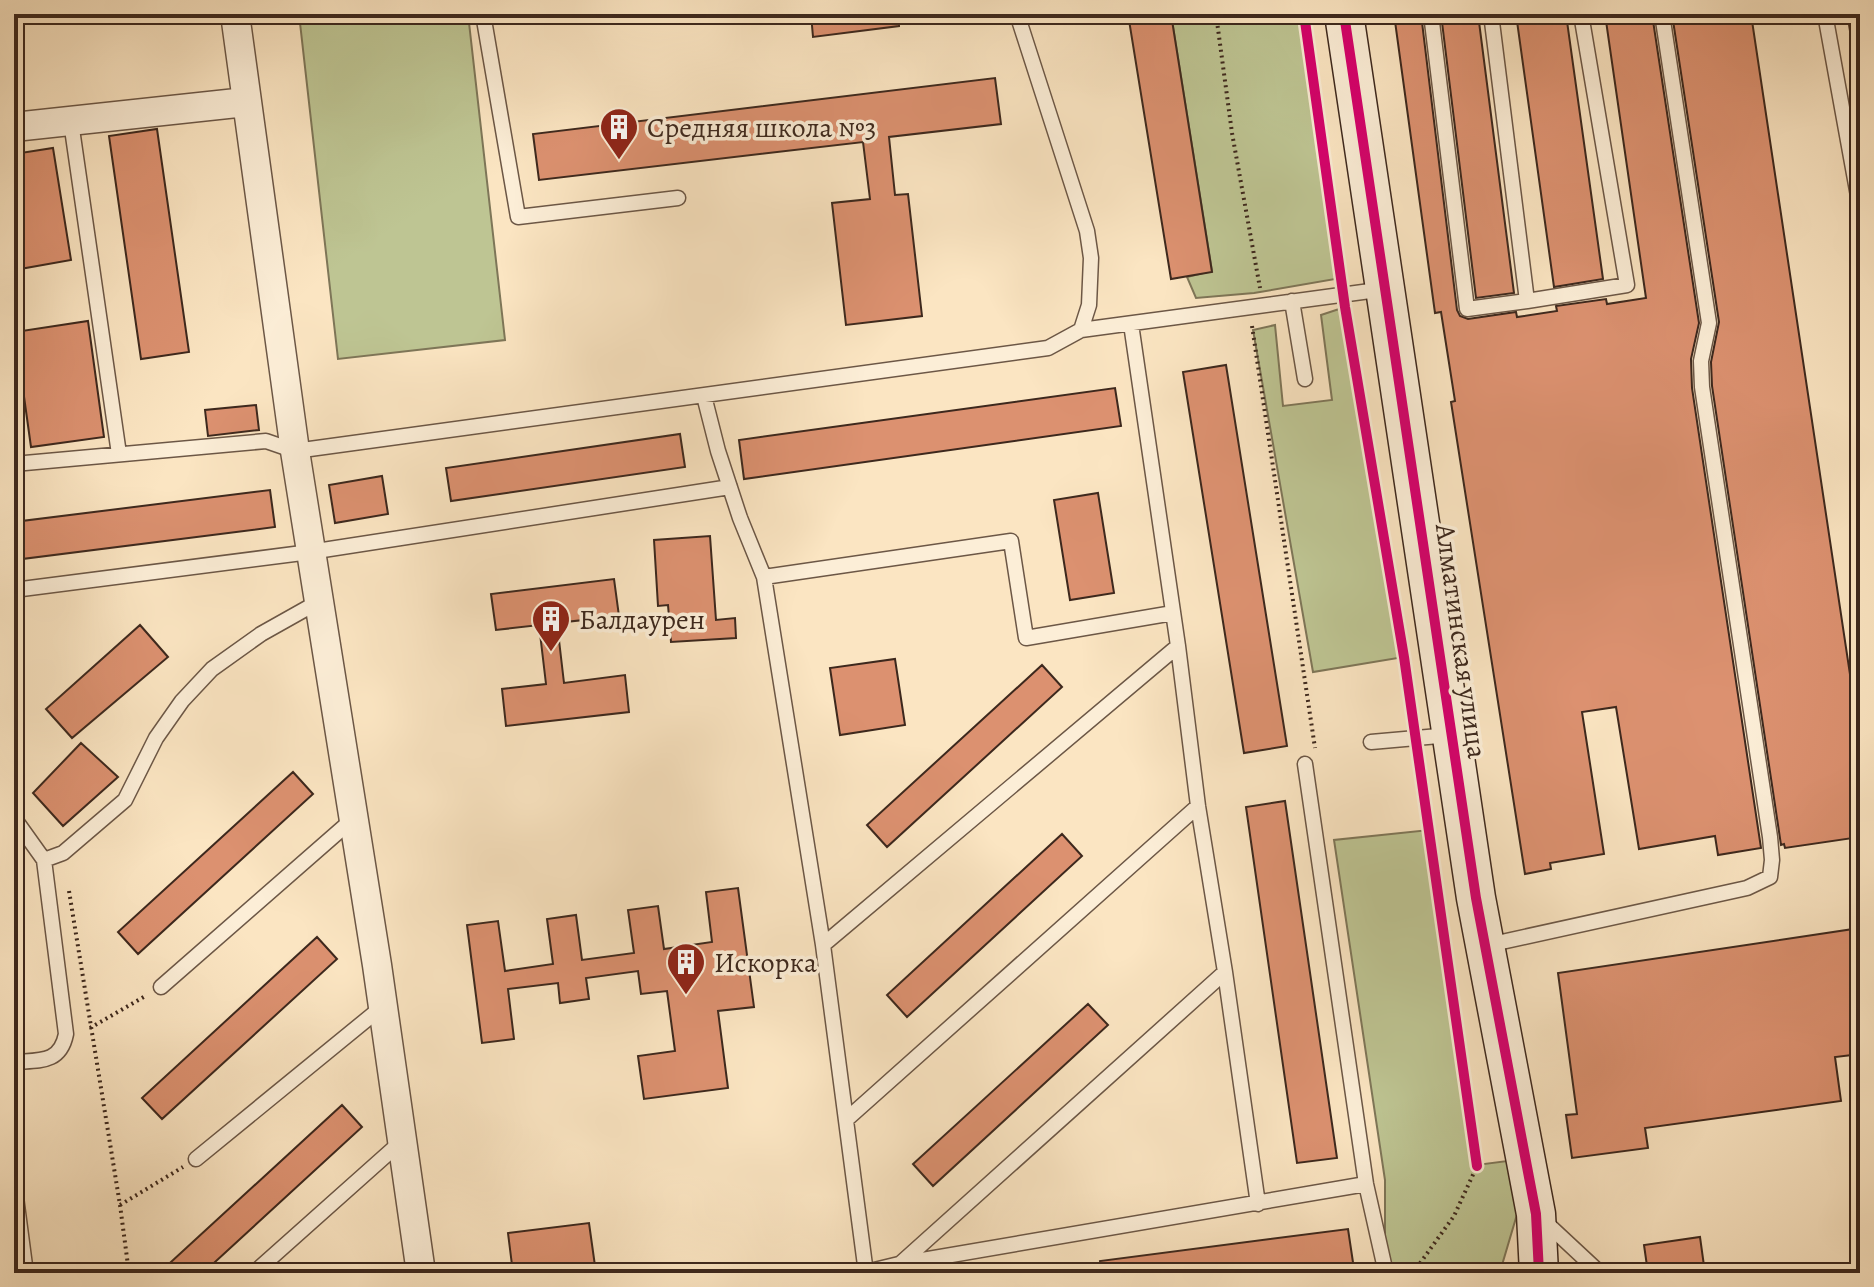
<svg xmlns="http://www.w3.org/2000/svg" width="1874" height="1287" font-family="Alegreya,serif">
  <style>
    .green { fill: #bec593; stroke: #7e7658; stroke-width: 2 }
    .building { fill: #dc9170; stroke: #3d281d; stroke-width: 2 }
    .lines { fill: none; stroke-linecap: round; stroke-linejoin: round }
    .lane-casing { stroke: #6c5746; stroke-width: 17 }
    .street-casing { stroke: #6c5746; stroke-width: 31 }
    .secondary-casing { stroke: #3d281d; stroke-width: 41 }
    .path { stroke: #3d281d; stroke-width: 4; stroke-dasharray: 2 4; stroke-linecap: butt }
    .lane { stroke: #fceed7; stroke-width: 14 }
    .street { stroke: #fceed7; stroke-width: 28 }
    .secondary { stroke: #fceed7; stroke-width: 38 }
    .rail-casing { stroke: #3d281d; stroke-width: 9 }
    .rail { stroke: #fceed7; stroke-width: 6; stroke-dasharray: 18; stroke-linecap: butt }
    .cycleway-casing { stroke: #fceed7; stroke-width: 15 }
    .cycleway { stroke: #d6006c; stroke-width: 10 }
    .labels { text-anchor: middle; stroke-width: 7; stroke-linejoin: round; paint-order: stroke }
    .poi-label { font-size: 28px; fill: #3d281d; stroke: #fceed7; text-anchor: start }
    .street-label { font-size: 28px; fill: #3d281d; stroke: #fceed7 }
  </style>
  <rect width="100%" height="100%" fill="#fbe5c2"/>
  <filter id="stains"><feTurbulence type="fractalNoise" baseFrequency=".0025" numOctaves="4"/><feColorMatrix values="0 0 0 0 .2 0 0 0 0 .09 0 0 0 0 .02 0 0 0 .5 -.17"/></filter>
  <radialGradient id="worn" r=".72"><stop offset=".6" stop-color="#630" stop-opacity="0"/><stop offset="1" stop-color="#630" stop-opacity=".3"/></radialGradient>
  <path class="green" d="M 299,14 L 468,14 L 505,340 L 338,359 Z
    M 1171,14 L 1304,14 L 1341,278 L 1254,293 L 1196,298 L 1187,277 L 1212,271 Z
    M 1345,307 L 1404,657 L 1313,672 L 1253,330 L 1275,325 L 1283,406 L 1332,400 L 1321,315 Z
    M 1429,830 L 1477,1165 L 1507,1161 L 1518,1211 L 1502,1265 L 1497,1273 L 1385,1273 L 1385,1180 L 1334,840 Z"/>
  <path class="building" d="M 811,14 L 899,14 L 899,26 L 813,37 Z
    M 1128,14 L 1171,14 L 1212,272 L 1171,279 Z
    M 1394,14 L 1421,14 L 1457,310 L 1460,316 L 1468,319 L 1516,312 L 1517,317 L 1557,311 L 1556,306 L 1606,299 L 1607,304 L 1646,298 L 1605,14 L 1652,14 L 1699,323 L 1691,359 L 1692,388 L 1761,848 L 1718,855 L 1715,836 L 1639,849 L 1616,707 L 1582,712 L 1604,854 L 1550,863 L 1551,869 L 1525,874 L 1451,402 L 1455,401 L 1441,312 L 1435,313 Z
    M 1441,14 L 1478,14 L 1514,293 L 1476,298 Z
    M 1516,14 L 1566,14 L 1603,279 L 1554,287 Z
    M 1672,14 L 1751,14 L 1860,741 L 1860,837 L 1785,848 L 1784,844 L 1781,845 L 1712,386 L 1711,362 L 1719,322 Z
    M 995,78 L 1001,124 L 889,137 L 895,195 L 908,194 L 922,316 L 846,325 L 832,203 L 870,199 L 863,142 L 539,180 L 533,134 Z
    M 157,129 L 189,352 L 141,359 L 109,136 Z
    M 53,148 L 71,260 L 20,269 L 14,233 L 14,154 Z
    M 88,321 L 104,437 L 31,447 L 15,332 Z
    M 1226,365 L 1287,746 L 1244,753 L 1183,372 Z
    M 1115,388 L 1121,426 L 744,479 L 739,440 Z
    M 256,405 L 259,430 L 208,436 L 205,410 Z
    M 680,434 L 685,467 L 451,501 L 446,468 Z
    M 382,476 L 388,514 L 335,523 L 329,485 Z
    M 270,490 L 275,527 L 14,560 L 14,522 Z
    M 1098,493 L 1114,593 L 1070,600 L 1054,500 Z
    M 710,536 L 716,620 L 735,618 L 736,638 L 671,642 L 668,605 L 658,606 L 654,540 Z
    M 614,579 L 619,616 L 557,623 L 564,683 L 625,675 L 629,712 L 506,726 L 502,689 L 546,684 L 539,625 L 496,630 L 491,594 Z
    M 140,625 L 168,657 L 72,738 L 46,709 Z
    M 895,659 L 905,725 L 840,735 L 830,668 Z
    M 1042,665 L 1062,687 L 887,847 L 867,825 Z
    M 81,743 L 118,777 L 63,826 L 33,793 Z
    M 293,772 L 313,794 L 138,954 L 118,932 Z
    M 1285,801 L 1337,1158 L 1297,1163 L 1246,807 Z
    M 1062,834 L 1082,856 L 907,1017 L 887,995 Z
    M 738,888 L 754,1007 L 718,1011 L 728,1088 L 644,1099 L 638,1056 L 675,1051 L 667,991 L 641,994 L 638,971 L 586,978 L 589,999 L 560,1003 L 558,983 L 508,989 L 514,1039 L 482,1043 L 467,925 L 498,921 L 505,971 L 553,964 L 547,919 L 576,915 L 582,960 L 634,953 L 628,910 L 658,906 L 664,949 L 712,942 L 706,892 Z
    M 1860,928 L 1860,1054 L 1835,1057 L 1841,1101 L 1645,1128 L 1648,1148 L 1572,1158 L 1566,1115 L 1577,1114 L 1558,973 Z
    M 317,937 L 337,959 L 162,1119 L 142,1098 Z
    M 1088,1004 L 1108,1025 L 933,1186 L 913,1164 Z
    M 342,1105 L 362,1127 L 203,1273 L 159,1273 Z
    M 589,1223 L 596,1273 L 513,1273 L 508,1233 Z
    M 1348,1229 L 1354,1269 L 1327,1273 L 1101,1273 L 1100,1261 Z
    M 1700,1237 L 1705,1273 L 1648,1273 L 1644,1245 Z"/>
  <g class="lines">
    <defs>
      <path id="lane" d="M 483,14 L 518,217 L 678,198
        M 1431,14 L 1467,309 L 1527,301
        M 1491,14 L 1527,301 L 1627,285 L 1581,14
        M 1825,14 L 1860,207
        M 71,122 L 119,454
        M 1292,301 L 1305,379
        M 1131,324 L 1178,646 L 1198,806 L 1225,972 L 1258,1204
        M 1081,330 L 1385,289
        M 704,396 L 718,451 L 740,518 L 764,577 L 823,945 L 866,1273
        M 14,464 L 266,441 L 295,451 L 1048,348 L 1081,330 L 1089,305 L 1091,258 L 1087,231 L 1017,14
        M 764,577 L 1011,541 L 1026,638 L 1173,613
        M 14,590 L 310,552 L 730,487
        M 1371,742 L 1450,735
        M 1305,764 L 1366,1184 L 1386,1273
        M 14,818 L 44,860 L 66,1034 C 60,1064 39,1060 14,1062
        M 44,860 L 63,853 L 125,800 L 156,738 L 182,701 L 212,669 L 261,634 L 318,602
        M 823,945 L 1178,646
        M 1488,945 L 1747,888 L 1770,877 L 1772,860 L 1770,837 L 1702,387 L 1701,361 L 1709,323 L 1662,14
        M 161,987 L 353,819
        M 847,1119 L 1198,806
        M 196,1159 L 382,1007
        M 14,1182 L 26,1273
        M 1542,1219 L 1600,1273
        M 901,1263 L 1225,972
        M 866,1272 L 899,1264 L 1366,1184
        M 254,1273 L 402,1141"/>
      <path id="street" d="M 235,14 L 295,451 L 377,965 L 421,1273
        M 14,127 L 246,102"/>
      <path id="secondary" d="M 1344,14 L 1476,898 L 1536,1214 L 1539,1273"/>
    </defs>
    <use href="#lane" class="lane-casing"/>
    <use href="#street" class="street-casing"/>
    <use href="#secondary" class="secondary-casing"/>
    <path class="path" d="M 1216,14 L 1232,133 L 1260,288
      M 1252,326 L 1315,748
      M 69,891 L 120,1205 L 129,1273
      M 90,1028 L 147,995
      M 120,1205 L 183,1167
      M 1413,1273 L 1454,1216 L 1477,1166"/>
    <use href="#lane" class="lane"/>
    <use href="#street" class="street"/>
    <use href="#secondary" class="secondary"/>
    <defs>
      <path id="rail" d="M 1851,14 L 1860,74"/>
    </defs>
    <use href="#rail" class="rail-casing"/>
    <use href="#rail" class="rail"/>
    <defs>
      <path id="cycleway" d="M 1304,14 L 1345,307 L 1404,657 L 1477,1166
        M 1344,14 L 1476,898 L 1536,1214 L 1539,1273"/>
    </defs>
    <use href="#cycleway" class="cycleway-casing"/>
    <use href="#cycleway" class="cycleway"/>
  </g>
  <defs>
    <symbol id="building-pin" viewBox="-11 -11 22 30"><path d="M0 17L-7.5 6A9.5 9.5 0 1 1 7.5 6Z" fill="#8f2418" stroke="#fceed7"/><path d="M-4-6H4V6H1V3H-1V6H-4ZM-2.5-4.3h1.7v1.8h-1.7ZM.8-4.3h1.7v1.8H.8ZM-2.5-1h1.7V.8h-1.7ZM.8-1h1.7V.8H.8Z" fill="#fff"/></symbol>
  </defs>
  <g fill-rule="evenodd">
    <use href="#building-pin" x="597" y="105" width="44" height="60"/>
    <use href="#building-pin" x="529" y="597" width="44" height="60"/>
    <use href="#building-pin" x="664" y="940" width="44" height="60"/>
  </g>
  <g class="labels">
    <g class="poi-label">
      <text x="647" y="137">Средняя школа №3</text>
      <text x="579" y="629">Балдаурен</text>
      <text x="714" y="972">Искоркa</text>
    </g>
    <g class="street-label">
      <text transform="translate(1462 641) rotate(82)" y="10">Алматинская улица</text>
    </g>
  </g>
  <rect width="1874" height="1287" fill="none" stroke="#fbe5c2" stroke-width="48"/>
  <rect x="16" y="16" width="1842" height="1255" fill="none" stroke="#3d281d" stroke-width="4"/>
  <rect x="24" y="24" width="1826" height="1239" fill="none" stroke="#3d281d" stroke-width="2"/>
  <rect width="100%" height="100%" filter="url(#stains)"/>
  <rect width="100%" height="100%" fill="url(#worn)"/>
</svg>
